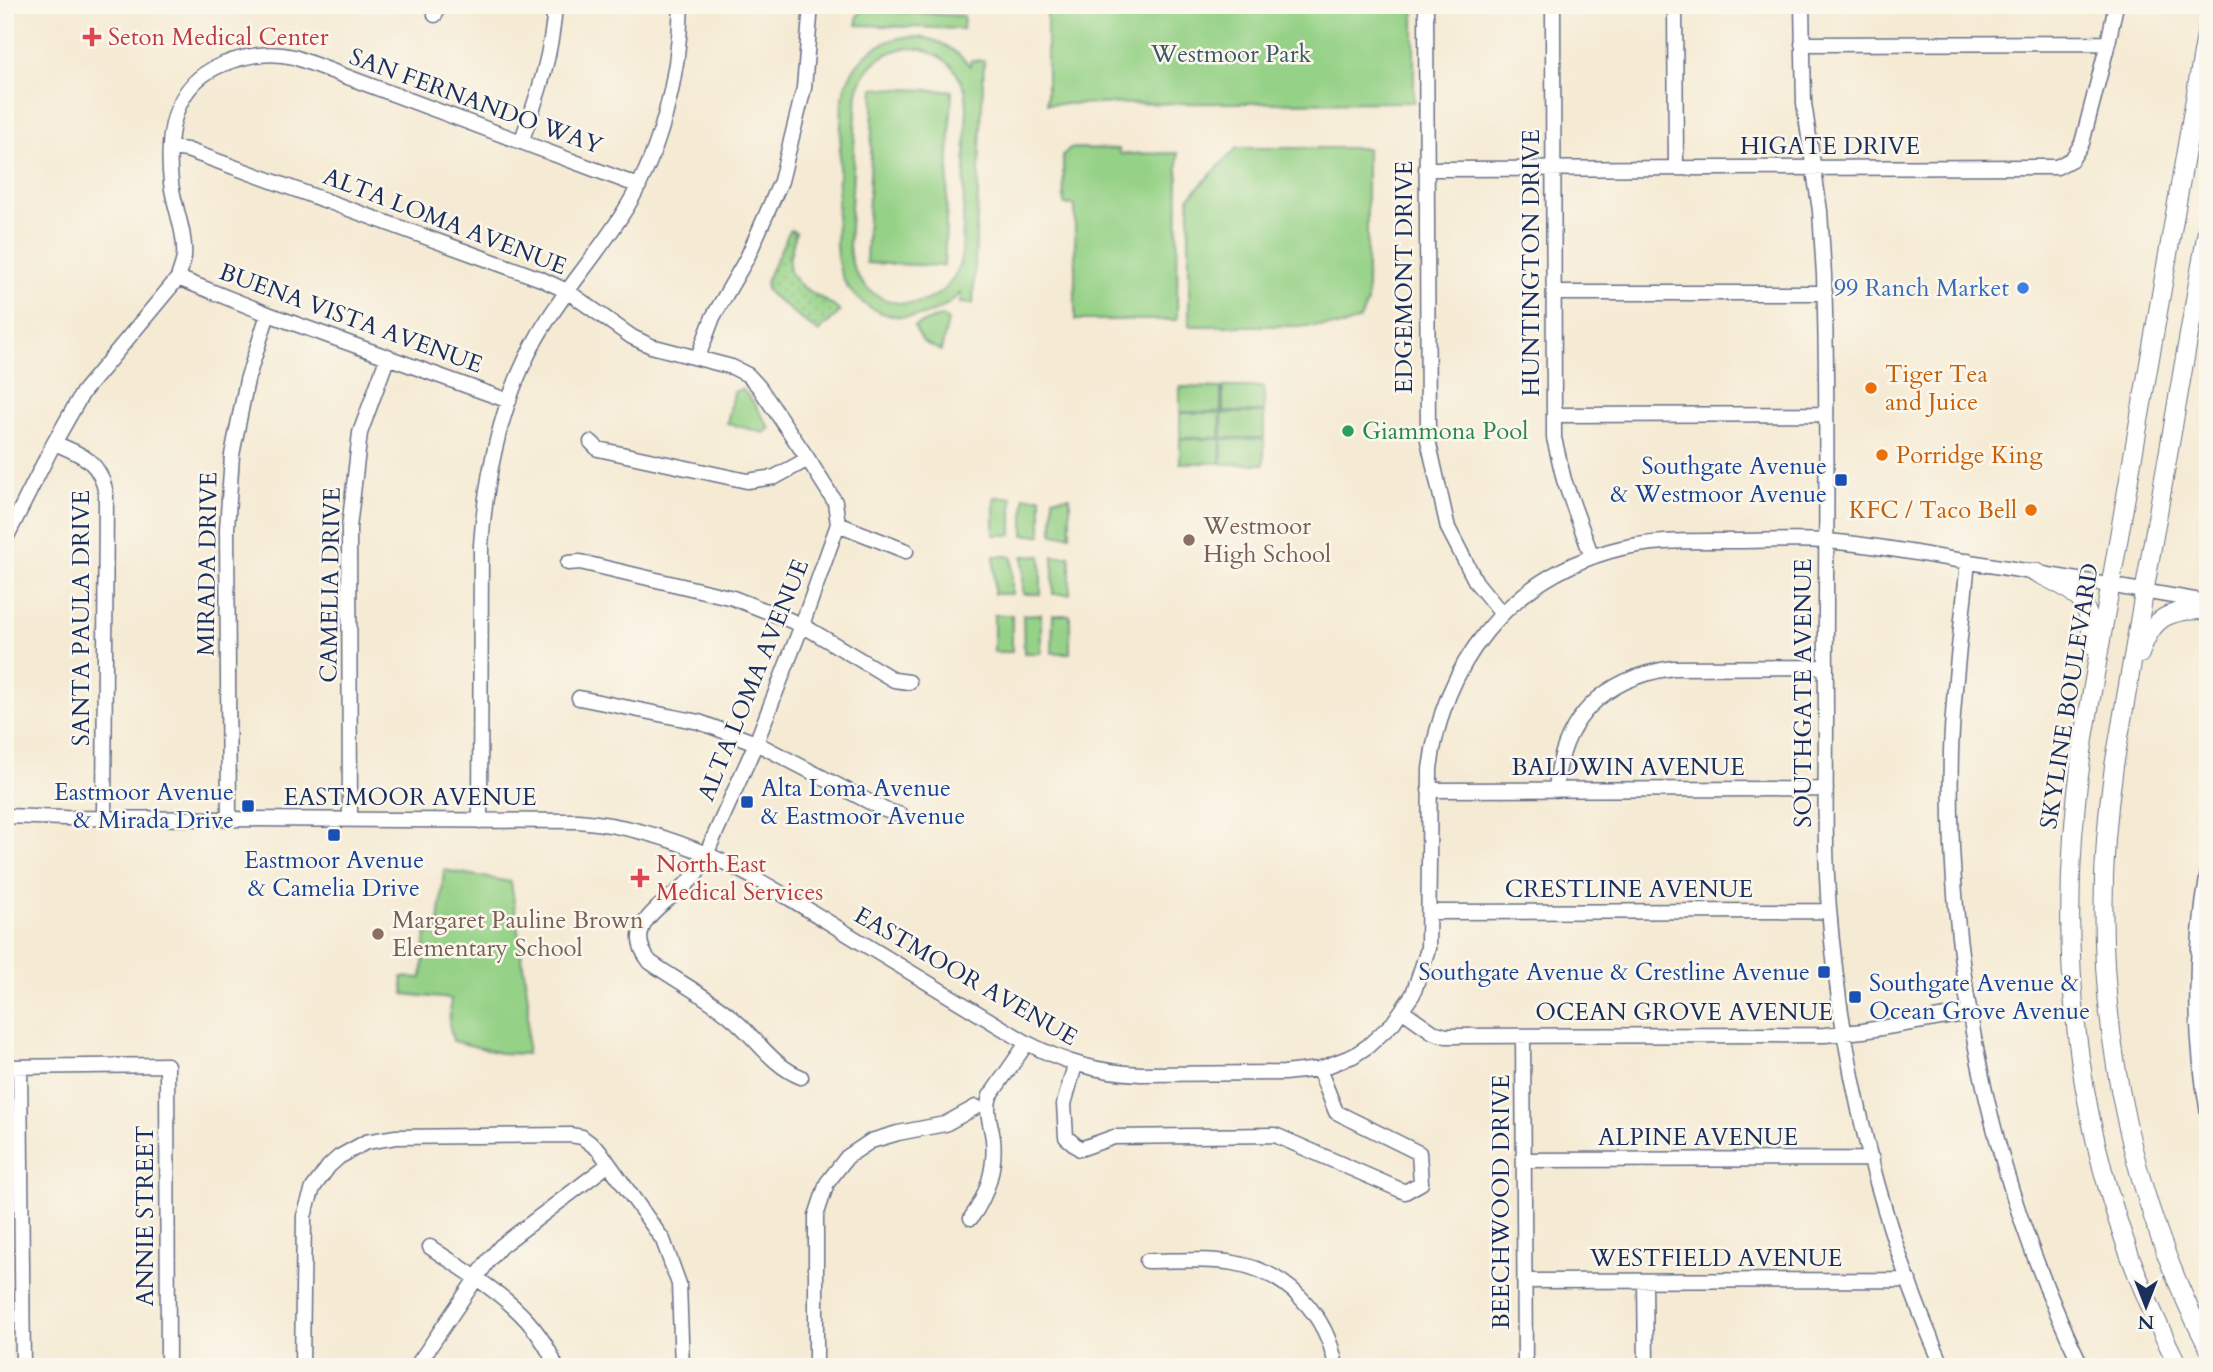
<svg xmlns="http://www.w3.org/2000/svg" width="2213" height="1372" font-family="Cardo,serif">
  <style>
    .grass { fill: url(#grass-dots); stroke: #588072; stroke-width: 2 }
    .park { fill: #95d186; stroke: #588072; stroke-width: 2; fill-rule: evenodd }
    .lines { fill: none; stroke-linecap: round; stroke-linejoin: round }
    .minor-casing { stroke: #677087; stroke-width: 17 }
    .major-casing { stroke: #677087; stroke-width: 20 }
    .minor { stroke: #fff; stroke-width: 14 }
    .major { stroke: #fff; stroke-width: 18 }
    .health-dot { fill: #e0444e; stroke: #fbf7ec; stroke-width: 2.5 }
    .shop-dot { fill: #3f7fe0; stroke: #fbf7ec; stroke-width: 2.5 }
    .food-dot { fill: #e8710a; stroke: #fbf7ec; stroke-width: 2.5 }
    .leisure-dot { fill: #2e9e5b; stroke: #fbf7ec; stroke-width: 2.5 }
    .transit-dot { fill: #1a4fb4; stroke: #fbf7ec; stroke-width: 2.5 }
    .education-dot { fill: #8d6e63; stroke: #fbf7ec; stroke-width: 2.5 }
    .labels { text-anchor: middle; stroke-width: 5; stroke-linejoin: round; paint-order: stroke }
    .health-label { font-size: 24px; fill: #be3a42; stroke: #fbf7ec; text-anchor: start }
    .park-label { font-size: 24px; fill: #3a5868; stroke: #fbf7ec }
    .street-label { font-size: 24px; fill: #1b2f5e; stroke: #fbf7ec }
    .shop-label { font-size: 24px; fill: #366cbe; stroke: #fbf7ec; text-anchor: end }
    .food-label { font-size: 24px; fill: #c56008; stroke: #fbf7ec; text-anchor: start }
    .leisure-label { font-size: 24px; fill: #27864d; stroke: #fbf7ec; text-anchor: start }
    .transit-label { font-size: 24px; fill: #164399; stroke: #fbf7ec; text-anchor: end }
    .education-label { font-size: 24px; fill: #785e54; stroke: #fbf7ec; text-anchor: start }
  </style>
  <defs>
    <pattern id="grass-dots" width="8" height="8" patternUnits="userSpaceOnUse" patternTransform="scale(1.75)"><rect width="8" height="8" fill="#95d186"/><path d="M2 2h.1M6 6h.1" fill="none" stroke="#79aa71" stroke-width="1.8" stroke-linecap="round"/></pattern>
  </defs>
  <rect width="100%" height="100%" fill="#fbf7ec"/>
  <filter id="ink" filterUnits="userSpaceOnUse"><feTurbulence type="fractalNoise" baseFrequency=".0143" numOctaves="2"/><feDisplacementMap in="SourceGraphic" scale="14" xChannelSelector="R" yChannelSelector="G"/><feConvolveMatrix kernelMatrix="1 2 1 2 8 2 1 2 1" color-interpolation-filters="sRGB"/></filter>
  <filter id="wash" filterUnits="userSpaceOnUse"><feTurbulence type="fractalNoise" baseFrequency=".00686" numOctaves="4" result="noise"/><feDisplacementMap in="SourceGraphic" scale="28" xChannelSelector="R" yChannelSelector="G"/><feGaussianBlur stdDeviation="1.57" result="paint"/><feColorMatrix in="noise" values="0 0 0 0 0 0 0 0 0 0 0 0 0 0 0 0 0 1.4 0 .05"/><feComposite in="paint" operator="in"/></filter>
  <g filter="url(#wash)">
    <rect width="100%" height="100%" fill="#f5ead3"/>
    <path class="grass" d="M 790,230 L 796,232 C 794,242 789,255 789,265 C 791,290 827,296 840,312 L 818,332 L 771,295 L 766,289 L 767,279 Z"/>
    <path class="park" d="M 1047,5 L 1414,5 L 1414,102 L 1047,104 Z
      M 864,10 L 964,16 L 963,29 L 857,25 L 857,16 Z
      M 905,37 C 932,35 953,46 970,66 L 971,60 L 984,61 L 973,304 L 960,303 L 960,293 C 930,327 873,325 847,286 C 839,274 837,260 836,245 L 842,101 C 848,66 870,43 905,37 ZM 905,48 L 923,49 L 939,56 L 953,67 L 965,89 L 967,106 L 962,252 C 953,324 853,319 849,246 L 857,92 C 864,68 880,53 905,48 Z
      M 874,88 L 952,91 L 944,266 L 866,263 Z
      M 1070,148 L 1119,149 L 1120,154 L 1178,153 L 1177,320 L 1075,320 L 1075,205 L 1064,204 L 1063,155 Z
      M 1237,148 L 1367,148 L 1367,303 L 1360,319 L 1343,326 L 1189,326 L 1189,197 Z
      M 942,316 L 948,321 L 941,351 L 923,342 L 914,326 Z
      M 1180,387 L 1221,388 L 1221,412 L 1180,412 Z
      M 1223,387 L 1264,387 L 1264,412 L 1223,412 Z
      M 742,389 L 752,400 L 770,428 L 764,433 L 727,423 L 734,392 Z
      M 1180,413 L 1221,413 L 1220,438 L 1180,438 Z
      M 1222,413 L 1264,413 L 1264,438 L 1222,438 Z
      M 1180,439 L 1221,439 L 1220,463 L 1180,463 Z
      M 1222,439 L 1264,439 L 1264,464 L 1222,464 Z
      M 994,497 L 1012,497 L 1012,535 L 994,535 Z
      M 1024,497 L 1041,497 L 1041,535 L 1024,535 Z
      M 1070,497 L 1070,535 L 1053,535 L 1053,498 Z
      M 994,556 L 1012,556 L 1012,594 L 994,594 Z
      M 1023,556 L 1041,556 L 1041,594 L 1023,594 Z
      M 1053,556 L 1070,556 L 1070,594 L 1053,594 Z
      M 1041,614 L 1041,653 L 1024,653 L 1023,615 Z
      M 994,615 L 1012,615 L 1012,652 L 994,652 Z
      M 1053,615 L 1070,615 L 1070,653 L 1052,653 Z
      M 444,870 L 511,882 L 528,999 L 527,1054 L 500,1053 L 453,1041 L 449,1023 L 451,999 L 404,994 L 402,977 L 422,978 L 426,933 L 438,934 Z"/>
  </g>
  <g filter="url(#ink)">
    <g class="lines">
      <defs>
        <path id="minor" d="M 435,5 L 435,15
          M 1426,5 L 1428,440 L 1448,528 L 1476,582 L 1502,614
          M 1553,5 L 1554,438 L 1564,480 L 1592,557
          M 1675,5 L 1676,168
          M 1802,5 L 1804,103 L 1820,211 L 1824,275 C 1829,421 1825,568 1826,715 C 1826,780 1824,845 1829,909 C 1842,1066 1879,1223 1943,1367
          M 1802,44 L 2108,43
          M 521,142 C 538,96 552,54 555,5
          M 171,148 L 187,150 L 541,279 L 567,291 L 632,337 L 651,346 L 732,367 L 748,375 L 759,387 L 808,459 L 835,502 L 838,524 L 802,625 L 756,743 L 699,870 C 681,899 615,919 650,962 C 677,981 706,996 731,1017 C 755,1036 772,1066 801,1077
          M 1426,169 L 2057,167 L 2072,159 L 2082,143 L 2108,43 L 2116,5
          M 178,278 L 268,314 L 509,401
          M 1554,293 L 1825,293
          M 698,357 L 713,317 L 747,258 L 781,181 L 804,88 L 811,5
          M 1554,415 L 1825,414
          M 591,442 L 598,449 L 747,481 L 775,477 L 808,459
          M 54,443 C 83,455 100,461 106,494 L 104,818
          M 838,524 L 906,551
          M 5,540 L 54,443 L 83,392 L 178,278 C 180,271 183,264 184,257 C 186,233 174,207 171,183 C 166,137 172,85 221,65 C 245,55 269,51 294,57 L 639,186
          M 1968,561 C 1962,625 1953,688 1951,751 C 1946,962 1989,1177 2082,1367
          M 568,563 L 580,562 L 733,598 L 802,625 L 894,680 L 909,682
          M 579,698 L 699,722 L 756,743 L 885,810 L 901,815
          M 1429,790 L 1826,789
          M 1556,790 C 1561,719 1603,678 1673,668 L 1826,667
          M 5,816 L 65,818 L 578,821 C 688,830 763,882 854,938 C 912,973 969,1008 1027,1043 C 1066,1063 1097,1072 1141,1074 L 1284,1073 L 1319,1069 L 1353,1056 L 1368,1046 L 1393,1023 L 1413,994 L 1428,949 L 1430,769 C 1443,664 1507,581 1610,551 C 1651,539 1694,541 1736,541 C 1766,541 1797,539 1826,541 C 1870,544 1914,553 1957,560 C 2041,573 2124,588 2208,602
          M 229,819 L 227,529 L 232,455 L 247,380 L 268,314
          M 350,820 L 349,528 L 360,433 L 388,356
          M 480,821 L 481,545 C 486,474 501,403 535,341 C 559,297 593,260 620,218 C 661,156 679,78 681,5
          M 2208,872 C 2194,953 2193,1031 2208,1113
          M 1430,912 L 1829,911
          M 1403,1011 L 1433,1032 L 1446,1036 L 1825,1035 L 1863,1031 L 1970,1013
          M 1523,1036 L 1525,1367
          M 1075,1065 L 1064,1104 L 1066,1137 L 1080,1149 L 1114,1137 L 1275,1135 L 1405,1192 L 1421,1183 L 1419,1153 L 1336,1112 L 1319,1069
          M 5,1067 L 167,1065 L 168,1367
          M 20,1067 L 23,1367
          M 1524,1160 L 1872,1159
          M 971,1218 C 987,1196 996,1167 993,1139 C 991,1124 985,1111 990,1096 L 1027,1043
          M 430,1247 C 478,1280 534,1309 556,1367
          M 1147,1261 C 1176,1261 1206,1258 1234,1263 C 1287,1272 1327,1314 1336,1367
          M 1524,1281 L 1909,1280
          M 1645,1281 L 1646,1367
          M 302,1367 L 304,1216 L 313,1188 L 329,1166 L 339,1157 L 366,1142 L 396,1137 L 570,1135 L 582,1137 L 599,1150 L 663,1240 L 679,1284 L 682,1367
          M 416,1367 L 488,1261 L 501,1246 L 609,1164
          M 816,1367 L 816,1216 L 827,1183 L 847,1157 L 871,1141 L 898,1133 L 945,1124 L 976,1107"/>
        <path id="major" d="M 2208,225 L 2114,766 C 2085,964 2116,1169 2208,1347
          M 2035,572 C 2073,591 2092,597 2092,645
          M 2140,654 C 2152,616 2170,609 2208,610
          M 2179,1367 C 2075,1165 2050,954 2085,732 L 2208,24"/>
      </defs>
      <use href="#minor" class="minor-casing"/>
      <use href="#major" class="major-casing"/>
      <use href="#minor" class="minor"/>
      <use href="#major" class="major"/>
    </g>
  </g>
  <g class="health-dot">
    <path d="M88.5 26.5h7v7h7v7h-7v7h-7v-7h-7v-7h7z"/>
    <path d="M636.5 867.5h7v7h7v7h-7v7h-7v-7h-7v-7h7z"/>
  </g>
  <circle class="shop-dot" cx="2023" cy="288" r="7"/>
  <g class="food-dot">
    <circle cx="1871" cy="388" r="7"/>
    <circle cx="1882" cy="455" r="7"/>
    <circle cx="2031" cy="510" r="7"/>
  </g>
  <circle class="leisure-dot" cx="1348" cy="431" r="7"/>
  <g class="transit-dot">
    <rect x="1834" y="473" width="14" height="14" rx="3.5"/>
    <rect x="740" y="795" width="14" height="14" rx="3.5"/>
    <rect x="241" y="799" width="14" height="14" rx="3.5"/>
    <rect x="327" y="828" width="14" height="14" rx="3.5"/>
    <rect x="1817" y="965" width="14" height="14" rx="3.5"/>
    <rect x="1848" y="990" width="14" height="14" rx="3.5"/>
  </g>
  <g class="education-dot">
    <circle cx="1189" cy="540" r="7"/>
    <circle cx="378" cy="934" r="7"/>
  </g>
  <g class="labels">
    <g class="health-label">
      <text x="108" y="45">Seton Medical Center</text>
      <text x="656" y="872">North East<tspan x="656" dy="28">Medical Services</tspan></text>
    </g>
    <g class="park-label">
      <text x="1231" y="62">Westmoor Park</text>
    </g>
    <g class="street-label">
      <text transform="translate(476 101) rotate(20)" y="8">SAN FERNANDO WAY</text>
      <text x="1830" y="154">HIGATE DRIVE</text>
      <text transform="translate(445 221) rotate(21)" y="8">ALTA LOMA AVENUE</text>
      <text transform="translate(1531 263) rotate(-90)" y="8">HUNTINGTON DRIVE</text>
      <text transform="translate(1404 277) rotate(-90)" y="8">EDGEMONT DRIVE</text>
      <text transform="translate(351 318) rotate(20)" y="8">BUENA VISTA AVENUE</text>
      <text transform="translate(207 564) rotate(-89)" y="8">MIRADA DRIVE</text>
      <text transform="translate(330 585) rotate(-89)" y="8">CAMELIA DRIVE</text>
      <text transform="translate(81 618) rotate(-90)" y="8">SANTA PAULA DRIVE</text>
      <text transform="translate(753 680) rotate(-68)" y="8">ALTA LOMA AVENUE</text>
      <text transform="translate(1803 693) rotate(-90)" y="8">SOUTHGATE AVENUE</text>
      <text transform="translate(2069 696) rotate(-81)" y="8">SKYLINE BOULEVARD</text>
      <text x="1628" y="775">BALDWIN AVENUE</text>
      <text x="410" y="805">EASTMOOR AVENUE</text>
      <text x="1629" y="897">CRESTLINE AVENUE</text>
      <text transform="translate(966 976) rotate(30)" y="8">EASTMOOR AVENUE</text>
      <text x="1684" y="1020">OCEAN GROVE AVENUE</text>
      <text x="1698" y="1145">ALPINE AVENUE</text>
      <text transform="translate(1501 1202) rotate(-90)" y="8">BEECHWOOD DRIVE</text>
      <text transform="translate(145 1216) rotate(-90)" y="8">ANNIE STREET</text>
      <text x="1716" y="1266">WESTFIELD AVENUE</text>
    </g>
    <g class="shop-label">
      <text x="2009" y="296">99 Ranch Market</text>
    </g>
    <g class="food-label">
      <text x="1885" y="382">Tiger Tea<tspan x="1885" dy="28">and Juice</tspan></text>
      <text x="1896" y="463">Porridge King</text>
      <text x="2017" y="518" text-anchor="end">KFC / Taco Bell</text>
    </g>
    <g class="leisure-label">
      <text x="1362" y="439">Giammona Pool</text>
    </g>
    <g class="transit-label">
      <text x="1827" y="474">Southgate Avenue<tspan x="1827" dy="28">&amp; Westmoor Avenue</tspan></text>
      <text x="761" y="796" text-anchor="start">Alta Loma Avenue<tspan x="761" dy="28">&amp; Eastmoor Avenue</tspan></text>
      <text x="234" y="800">Eastmoor Avenue<tspan x="234" dy="28">&amp; Mirada Drive</tspan></text>
      <text x="334" y="868" text-anchor="middle">Eastmoor Avenue<tspan x="334" dy="28">&amp; Camelia Drive</tspan></text>
      <text x="1810" y="980">Southgate Avenue &amp; Crestline Avenue</text>
      <text x="1869" y="991" text-anchor="start">Southgate Avenue &amp;<tspan x="1869" dy="28">Ocean Grove Avenue</tspan></text>
    </g>
    <g class="education-label">
      <text x="1203" y="534">Westmoor<tspan x="1203" dy="28">High School</tspan></text>
      <text x="392" y="928">Margaret Pauline Brown<tspan x="392" dy="28">Elementary School</tspan></text>
    </g>
  </g>
  <rect width="2213" height="1372" fill="none" stroke="#fbf7ec" stroke-width="28"/>
  <g transform="translate(2146 1306) rotate(180)" stroke="#fbf7ec" stroke-width="5" paint-order="stroke">
  <path d="M0-5L12 26L0 18L-12 26Z" fill="#1b2f5e"/>
  <text y="-10" font-size="19" font-weight="bold" text-anchor="middle" fill="#1b2f5e">N</text>
  </g>
</svg>
